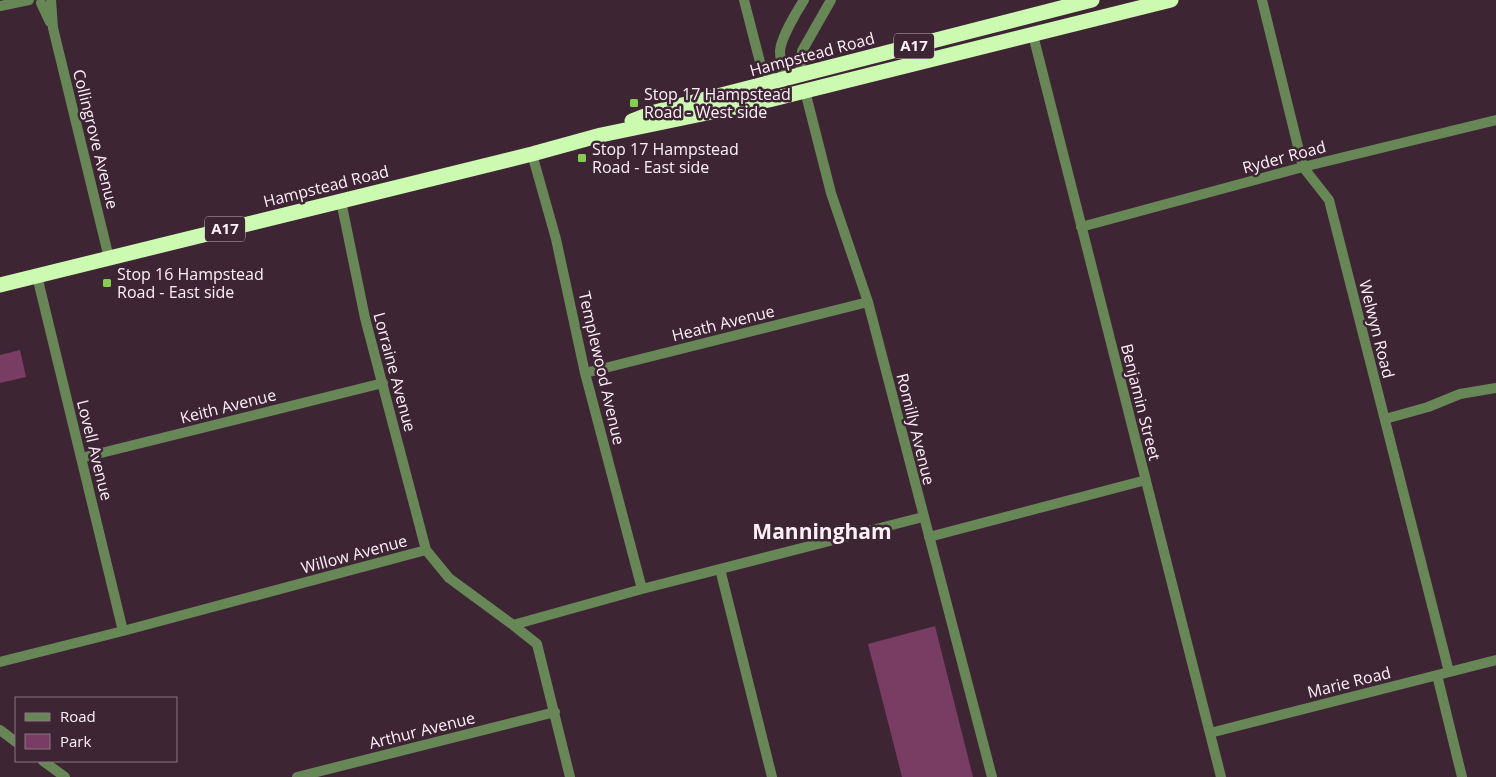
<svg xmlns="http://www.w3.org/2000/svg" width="1496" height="777" font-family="'Open Sans',sans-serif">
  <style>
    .green { fill: #793d63 }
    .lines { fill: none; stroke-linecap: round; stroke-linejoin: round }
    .street { stroke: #688756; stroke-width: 10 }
    .highway { stroke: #ccfab1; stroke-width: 15 }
    .poi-dot { fill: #84cf4d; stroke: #3d2534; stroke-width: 2 }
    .labels { text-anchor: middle; stroke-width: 5; stroke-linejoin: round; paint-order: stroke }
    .shield { fill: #3d2534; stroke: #c4b3bc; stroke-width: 1 }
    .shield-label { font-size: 15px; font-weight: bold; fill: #fef0f7 }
    .street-label { font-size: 16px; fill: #fef0f7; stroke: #3d2534 }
    .poi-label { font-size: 16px; fill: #fef0f7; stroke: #3d2534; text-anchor: start }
    .district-label { font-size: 21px; font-weight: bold; fill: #fef0f7; stroke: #3d2534 }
  </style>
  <rect width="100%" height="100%" fill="#3d2534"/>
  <path class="green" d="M 20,350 L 26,377 L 0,383 L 0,355 Z
    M 935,626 L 973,777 L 902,777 L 868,644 Z"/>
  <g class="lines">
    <path class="street" d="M 51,0 L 53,28 L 109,258
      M 744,0 L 761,66 L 777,82
      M 1262,0 L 1303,167 L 1329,200 L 1449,672
      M 41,3 L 50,22
      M 0,6 L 29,0
      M 1033,35 L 1221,777
      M 800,75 L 802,51 L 831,0
      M 784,79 C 782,69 780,60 780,51 C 781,38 797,11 804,0
      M 805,91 L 831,193 L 868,302 L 992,777
      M 532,154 L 556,239 L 585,373 L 642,589
      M 341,201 L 365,318 L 426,550
      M 1081,227 L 1303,167 L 1496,120
      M 37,276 L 123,631
      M 585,373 L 868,302
      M 1385,419 L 1428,407 L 1460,394 L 1496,388
      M 81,458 L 383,383
      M 929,537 L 1146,480
      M 720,569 L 772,777
      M 513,625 L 537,644 L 570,777
      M 0,662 L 123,631 L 426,550 L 449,578 L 513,625 L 642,589 L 923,517
      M 1437,675 L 1462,777
      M 0,730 L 16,742
      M 1210,733 L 1496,660
      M 43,761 L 65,777
      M 297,777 L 555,712"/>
    <path class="highway" d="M 632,121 L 655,112 L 1092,0
      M 0,285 L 532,154 L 601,135 L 769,100 L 1171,0"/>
  </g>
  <g class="poi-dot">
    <rect x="629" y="98" width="10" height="10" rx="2.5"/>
    <rect x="577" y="153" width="10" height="10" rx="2.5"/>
    <rect x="102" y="278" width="10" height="10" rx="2.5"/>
  </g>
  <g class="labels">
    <g class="shield">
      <rect x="894" y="33.5" width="40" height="25" rx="4"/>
      <rect x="205" y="216.5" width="40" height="25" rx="4"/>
    </g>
    <g class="shield-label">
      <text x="914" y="51">A17</text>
      <text x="225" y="234">A17</text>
    </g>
    <g class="street-label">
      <text transform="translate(812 54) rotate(-15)" y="6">Hampstead Road</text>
      <text transform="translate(96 139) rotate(76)" y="6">Collingrove Avenue</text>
      <text transform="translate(1284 157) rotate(-15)" y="6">Ryder Road</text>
      <text transform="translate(326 186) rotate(-14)" y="6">Hampstead Road</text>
      <text transform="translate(723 323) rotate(-14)" y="6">Heath Avenue</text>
      <text transform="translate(1377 329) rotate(76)" y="6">Welwyn Road</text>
      <text transform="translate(602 368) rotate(77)" y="6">Templewood Avenue</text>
      <text transform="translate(395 372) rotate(75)" y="6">Lorraine Avenue</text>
      <text transform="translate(1141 402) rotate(76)" y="6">Benjamin Street</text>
      <text transform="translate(228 406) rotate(-14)" y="6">Keith Avenue</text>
      <text transform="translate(916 429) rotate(76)" y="6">Romilly Avenue</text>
      <text transform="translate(95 450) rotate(76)" y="6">Lovell Avenue</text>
      <text transform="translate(354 554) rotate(-15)" y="6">Willow Avenue</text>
      <text transform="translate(1349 682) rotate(-14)" y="6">Marie Road</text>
      <text transform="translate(422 730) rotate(-14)" y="6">Arthur Avenue</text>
    </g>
    <g class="poi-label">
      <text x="644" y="100">Stop 17 Hampstead<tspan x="644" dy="18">Road - West side</tspan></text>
      <text x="592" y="155">Stop 17 Hampstead<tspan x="592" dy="18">Road - East side</tspan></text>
      <text x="117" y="280">Stop 16 Hampstead<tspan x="117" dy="18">Road - East side</tspan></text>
    </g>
    <g class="district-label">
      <text x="822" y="539">Manningham</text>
    </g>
  </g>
  <rect x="15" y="697" width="162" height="65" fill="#3d2534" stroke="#8a7682"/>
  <rect x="25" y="713" width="25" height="8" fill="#688756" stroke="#8a7682"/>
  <text x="60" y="722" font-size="15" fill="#fef0f7">Road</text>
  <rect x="25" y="734" width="25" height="15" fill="#793d63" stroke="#8a7682"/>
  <text x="60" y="747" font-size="15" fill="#fef0f7">Park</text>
</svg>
